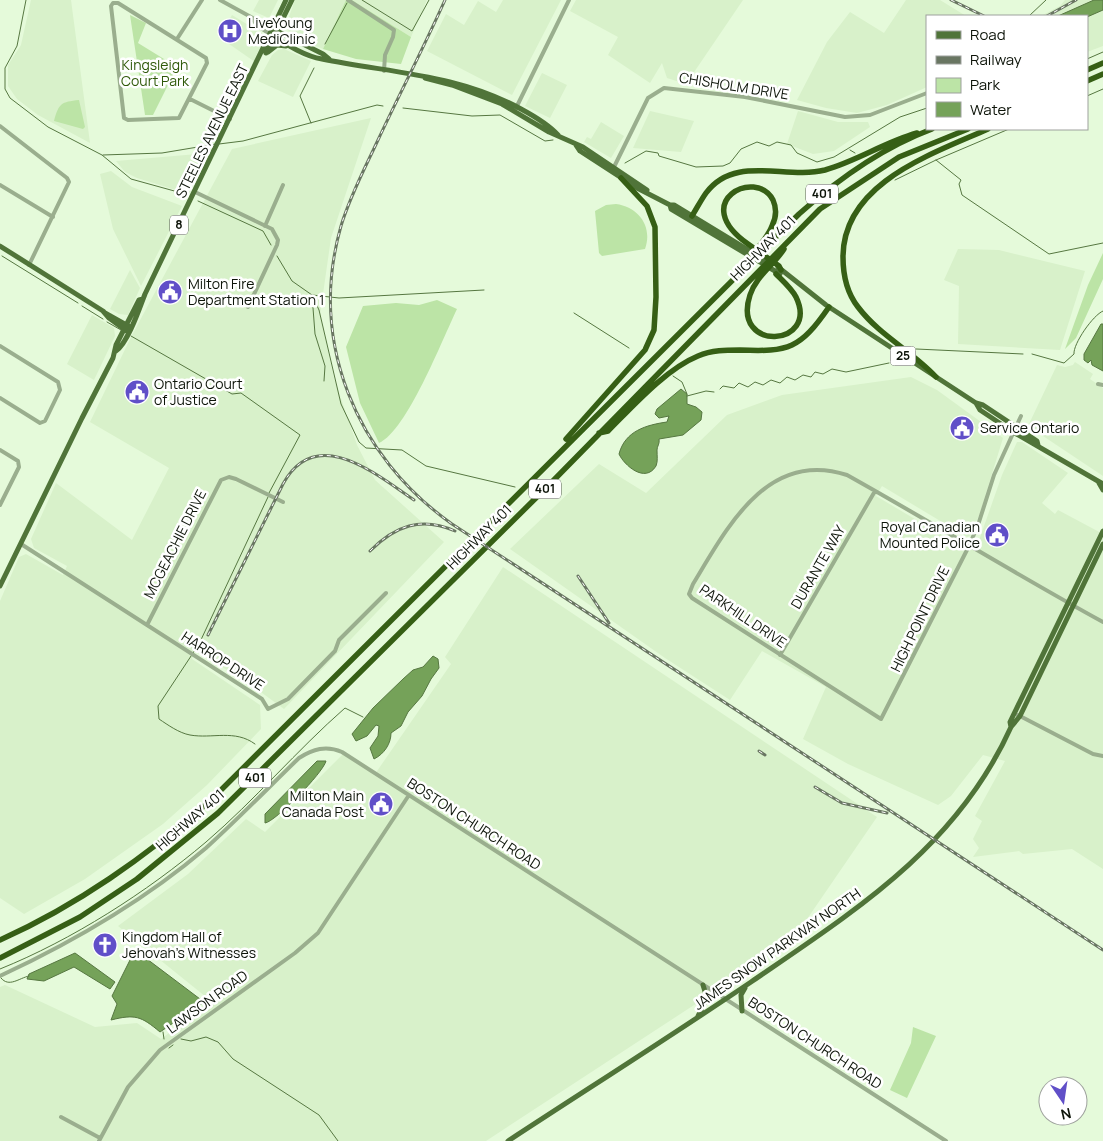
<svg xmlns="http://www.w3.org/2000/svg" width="1103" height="1141" font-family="Manrope,sans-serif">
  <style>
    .built { fill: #d8f1ca }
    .green { fill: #bce4a6 }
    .water { fill: #75a259; stroke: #567741 }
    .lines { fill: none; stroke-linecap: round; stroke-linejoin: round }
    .stream { stroke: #567741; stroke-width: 1 }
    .minor { stroke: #9aae8e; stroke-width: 4 }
    .major { stroke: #507439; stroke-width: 5 }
    .highway { stroke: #365f15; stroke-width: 5.5 }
    .rail-casing { stroke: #697662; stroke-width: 3 }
    .rail { stroke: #fff; stroke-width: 1; stroke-dasharray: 4; stroke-linecap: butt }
    .labels { text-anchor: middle; stroke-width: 5; stroke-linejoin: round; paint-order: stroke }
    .shield { fill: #fff; stroke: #565a53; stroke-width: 1 }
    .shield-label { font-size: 12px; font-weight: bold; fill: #0d1409 }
    .poi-label { font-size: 14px; fill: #0d1409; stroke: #fff; text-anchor: start }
    .park-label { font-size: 14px; fill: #2f5909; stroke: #fff }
    .street-label { font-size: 14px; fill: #0d1409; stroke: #fff }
  </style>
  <rect width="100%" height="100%" fill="#e5fada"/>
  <path class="built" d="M 31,0 L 71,0 L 90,143 L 38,115 L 17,99 L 8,86 L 8,65 L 21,45 Z
    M 259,0 L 278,0 L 269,18 L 253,11 Z
    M 295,0 L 346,0 L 323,49 L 291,36 L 286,25 Z
    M 352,0 L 427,0 L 411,37 Z
    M 503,0 L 561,0 L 512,95 L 427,51 L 446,14 L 464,25 L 478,1 L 496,12 Z
    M 576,0 L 743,0 L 686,84 L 667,78 L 662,63 L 650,83 L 608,55 L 618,37 L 570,11 Z
    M 906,0 L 940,0 L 966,16 L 927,16 L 927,87 L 887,105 L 857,113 L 826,108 L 797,100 L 827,42 L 850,12 L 884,33 Z
    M 1065,0 L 1103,0 L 1103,46 L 1087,52 L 1087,16 L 1041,16 L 1060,6 Z
    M 232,15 L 263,34 L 265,40 L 255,62 L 219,37 Z
    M 284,49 L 311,61 L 293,97 L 258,81 L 272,55 L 278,50 Z
    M 542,73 L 567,85 L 550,118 L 525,106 Z
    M 650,111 L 694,121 L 681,152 L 633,148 Z
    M 798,111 L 838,122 L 868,122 L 870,127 L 834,151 L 813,154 L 787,144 Z
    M 371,118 L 331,238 L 320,315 L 334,378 L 357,445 L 375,480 L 444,542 L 284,709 L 254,687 L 195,650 L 192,659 L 260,705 L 261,729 L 207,785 L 163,824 L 85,879 L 24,914 L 0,898 L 0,601 L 19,557 L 26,554 L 63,575 L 67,566 L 34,548 L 31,539 L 56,483 L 132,540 L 169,468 L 90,422 L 131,337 L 232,149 Z
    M 601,122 L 624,136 L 611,158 L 584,142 L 587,137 L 591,139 Z
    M 209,153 L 189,194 L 137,178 L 125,172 L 116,161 Z
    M 111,171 L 132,187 L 182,206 L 141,286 L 113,229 L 100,174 Z
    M 958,249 L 999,250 L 1085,271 L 1060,350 L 958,344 L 959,286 L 944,280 Z
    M 130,270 L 140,288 L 128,315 L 119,314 L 110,309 Z
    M 92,315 L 114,328 L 115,336 L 94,380 L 67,364 Z
    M 1075,362 L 1093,374 L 1090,379 L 1103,388 L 1103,476 L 1028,426 L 1057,365 L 1065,367 L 1073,365 Z
    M 911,377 L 937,390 L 1003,438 L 980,513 L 971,535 L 967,537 L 882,486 L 876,496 L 962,547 L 977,546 L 1002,475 L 1017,442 L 1022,442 L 1068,473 L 1042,503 L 1055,514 L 1058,510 L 1103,534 L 1103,869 L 1072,849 L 1023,854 L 1019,851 L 973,857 L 979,848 L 973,839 L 982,821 L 975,816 L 1005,761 L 983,755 L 951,796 L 938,805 L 848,764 L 803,739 L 826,687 L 762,651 L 730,700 L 665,658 L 510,549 L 599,464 L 646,493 L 727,415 L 782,395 Z
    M 503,567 L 877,817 L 792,941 L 486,1141 L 0,1141 L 0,987 L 5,985 L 95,1027 L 137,1023 L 161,1039 L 211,1001 L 118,926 L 188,874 L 246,819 L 265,832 L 343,754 L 375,774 L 451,664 L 445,657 Z"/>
  <path class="green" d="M 346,0 L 352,0 L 411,37 L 401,64 L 356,59 L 323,49 Z
    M 130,15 L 146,23 L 138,43 L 177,67 L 153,115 L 145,115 Z
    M 79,100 L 85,127 L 83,129 L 54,121 C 59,103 61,102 79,100 Z
    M 616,204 C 639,207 653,227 645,249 L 602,256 L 599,253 L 595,211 L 606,205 Z
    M 1103,253 L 1103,279 L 1076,338 L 1065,349 L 1088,285 Z
    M 437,300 L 457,309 C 442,340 407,431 379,443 L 360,403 L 346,347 L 363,306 L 396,303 L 419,305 Z
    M 913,1027 L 936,1036 L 907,1098 L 890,1090 L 911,1043 Z"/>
  <path class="water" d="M 1094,0 L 1103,0 L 1103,10 L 1087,17 L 1058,16 Z
    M 1101,324 L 1103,324 L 1103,371 L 1092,365 L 1091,360 L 1088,363 L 1084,360 L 1084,354 Z
    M 681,389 L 687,394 L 687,404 L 696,407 L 702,412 L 701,420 L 683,435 L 659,439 C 660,444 657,446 657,450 C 657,456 658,461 656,466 C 645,484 624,465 619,454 C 625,431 646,425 667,422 L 669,416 L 659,418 L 655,414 L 657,409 Z
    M 433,656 L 438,659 L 439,668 L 431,679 L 422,696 L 408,712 L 401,726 L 391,733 C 391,744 384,754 374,759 L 370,748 L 378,736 L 379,726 L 376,725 L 367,736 L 356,741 L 352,734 L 373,708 L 403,679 L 413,670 L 423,667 Z
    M 317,761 L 326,761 C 323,773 275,822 265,823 L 265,814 Z
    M 135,950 L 204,1002 L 160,1032 C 141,1016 135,1014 111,1020 L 117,1004 L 112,996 Z
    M 75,953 L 115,982 L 110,989 L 74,967 L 44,981 L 27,979 L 29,974 Z"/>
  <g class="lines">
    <path class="stream" d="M 26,0 L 17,46 L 5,68 L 5,89 L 10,98 L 48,127 L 102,155 L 131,179 L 178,192 L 185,196
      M 362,0 L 412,31 L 429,0
      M 1029,16 L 1046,0
      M 325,44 L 347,3
      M 1087,59 L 1103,52
      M 1087,96 L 1103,89
      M 403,108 L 472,116 L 500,115 L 545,141 L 553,140
      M 311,123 L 300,96 L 314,68
      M 219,144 L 243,141 L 377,105 L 383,106
      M 850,150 L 855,153
      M 103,155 L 162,153 L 216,144
      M 936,160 L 961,180 L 959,184 L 962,195 L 1049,254 L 1103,243
      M 625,163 L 646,151 L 658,153 L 659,156 L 696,167 L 723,166 L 730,163 L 741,149 L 757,142 L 769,146 L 777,142 L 791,145 L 797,153 L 817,162 L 834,157 L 900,117 L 927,108
      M 895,180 L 936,160 L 1009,129
      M 198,201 L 263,231 L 271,245
      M 2,256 L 78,303
      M 277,256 L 292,281 L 312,295 L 315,334 L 325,366 L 324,381
      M 484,290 L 339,298 L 312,295 L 319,310 L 341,404 L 359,442 L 366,448 L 402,450 L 426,466 L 515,487
      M 82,306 L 103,319
      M 574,313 L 629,348
      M 107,322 L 121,330
      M 131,336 L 232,394 L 241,393 L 300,435 L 269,493
      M 916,349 L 1023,354
      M 1032,354 L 1064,363 L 1074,354 C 1073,344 1093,315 1103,311
      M 673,376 L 682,382 L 687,394
      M 720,389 L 723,386 L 734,388 L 739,383 L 748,387 L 755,382 L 763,385 L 771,380 L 780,383 L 787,377 L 795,380 L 803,375 L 811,377 L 815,372 L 823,374 L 832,369 L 846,372 L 889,363
      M 687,396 L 706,391 L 714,392
      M 255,744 C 235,729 212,739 190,735 C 179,733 168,725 159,719 L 158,706 L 199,644 L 268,497
      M 0,969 C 72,940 147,892 206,842 C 255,800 297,750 345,708 L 363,717
      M 1,978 C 9,988 19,978 29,976
      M 163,1032 L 164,1039
      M 181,1039 L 191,1041 L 206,1037 L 218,1042 L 233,1059 L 319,1115 L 338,1141
      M 169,1048 L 173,1045"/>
    <path class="minor" d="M 220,0 L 273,29
      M 348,0 L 394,30 L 393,37 L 385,55 L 384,71
      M 113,3 L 118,3 L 206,58 L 207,63 L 179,118 L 128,120 L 124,118 L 111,6 Z
      M 254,21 L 258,26 L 270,34
      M 177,39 L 202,0
      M 190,99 L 230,119
      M 516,108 L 569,0
      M 0,126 L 67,178 L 69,182 L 29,265
      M 613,169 L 648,98 L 664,88 L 745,97 L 845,117 L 870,115 L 927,93
      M 0,185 L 53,217
      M 195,192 L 272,229 L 278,240 L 277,245 L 248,307
      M 265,226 L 283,185
      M 0,346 L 58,382 L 60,390 L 45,421 L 40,423 L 0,398
      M 1098,384 L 1103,385
      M 1021,416 L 994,475 L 979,522 L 970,544 L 881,719 L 692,598 L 689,594 L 693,584 C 727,528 767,449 847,475 C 933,523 1017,575 1103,622
      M 0,450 L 18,461 L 19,467 L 0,505
      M 21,544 L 262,699 L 268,709 L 288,699 L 335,651 L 339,640 L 386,593
      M 147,625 L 221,480 L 229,477 L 236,479 L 283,502
      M 780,655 L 875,491
      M 1018,715 L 1093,754 L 1103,756
      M 0,976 C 73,942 145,900 206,848 C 238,819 268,788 299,758 C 313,749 326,745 342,752 L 946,1141
      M 61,1117 L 100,1138
      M 99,1141 L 128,1087 L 160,1050 L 295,953 L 318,933 L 409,795"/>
    <path class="major" d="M 273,29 L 323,54 L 329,59
      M 270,34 C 286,44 304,56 322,59 C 391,73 457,74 521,109 C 534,116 548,124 558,135
      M 268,52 L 277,45 L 286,46
      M 266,53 L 292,0
      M 425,78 L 452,85 L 502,104 L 549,132 L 583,147 L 647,190
      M 576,145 L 580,151 L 637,188 L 670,205 L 674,205 L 768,262
      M 670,205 L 671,209 L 780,274
      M 0,246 L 103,311 L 109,318 L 128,332
      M 778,267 L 826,305 L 976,403 L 983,405 L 1037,441 L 1038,445
      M 105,313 L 130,327
      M 116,351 C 128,343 140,307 145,294 L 286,0
      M 976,403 L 980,410 L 1013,432 L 1103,484
      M 1099,483 L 1103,490
      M 0,586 L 82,418 L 113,358 L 116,345 L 139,300 L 143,299
      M 1011,727 L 1010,722 L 1103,531
      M 742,1011 L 741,995 L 745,988
      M 698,1016 L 707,998 L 703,985
      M 508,1141 C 589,1088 671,1036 751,982 C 856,910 957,847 1011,727 L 1020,716 L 1103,544"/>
    <path class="highway" d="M 1087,70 L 1103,63
      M 1087,81 L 1103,74
      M 692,216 C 697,208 701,200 706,193 C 735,154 785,180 825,170 C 857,161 885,142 917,133
      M 747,260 C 756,250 767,239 772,226 C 776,218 777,209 773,200 C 756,167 688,202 748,244 L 779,266 L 781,270
      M 776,274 C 783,281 792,289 796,297 C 820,347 731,353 750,295 C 756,276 774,265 784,249
      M 936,377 C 912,351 880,336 858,307 C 847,293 843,274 843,257 C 843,183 932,154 988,129
      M 599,433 L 608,431 C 633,406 666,369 698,356 C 712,350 726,350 740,350 C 789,352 800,349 829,307
      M 566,439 L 645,350 L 654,330 L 656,297 L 655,227 L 647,206 L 621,178
      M 0,940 C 78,905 145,857 210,801 L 799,214 C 837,180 884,147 932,129
      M 0,958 L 80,917 L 137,879 L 218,813 L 547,487 L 820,209 L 899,157 L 968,129"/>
    <defs>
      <path id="rail" d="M 445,0 C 424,47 400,93 378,140 C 365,168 350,196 341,226 C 308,342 356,456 452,524 L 1103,950
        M 951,0 L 984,16
        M 1047,16 L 1076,0
        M 370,551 C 395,526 421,516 455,531
        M 578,576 L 609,623
        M 208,635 L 283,484 C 316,423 377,475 414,500
        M 759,751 L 765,755
        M 815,787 L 842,803 L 887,813"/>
    </defs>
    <use href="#rail" class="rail-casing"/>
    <use href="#rail" class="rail"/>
  </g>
  <defs>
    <symbol id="hospital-disc" viewBox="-11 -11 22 22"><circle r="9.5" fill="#604fc8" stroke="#fff"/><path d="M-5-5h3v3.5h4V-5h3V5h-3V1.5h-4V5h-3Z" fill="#fff"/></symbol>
    <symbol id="civic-disc" viewBox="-11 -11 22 22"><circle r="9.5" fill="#604fc8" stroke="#fff"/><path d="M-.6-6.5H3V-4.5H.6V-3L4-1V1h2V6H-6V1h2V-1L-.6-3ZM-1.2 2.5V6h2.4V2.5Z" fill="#fff"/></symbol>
    <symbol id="church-disc" viewBox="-11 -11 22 22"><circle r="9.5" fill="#604fc8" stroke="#fff"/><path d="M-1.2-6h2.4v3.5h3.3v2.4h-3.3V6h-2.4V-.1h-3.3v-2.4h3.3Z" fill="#fff"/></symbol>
  </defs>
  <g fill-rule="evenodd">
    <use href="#hospital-disc" x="216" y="17" width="28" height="28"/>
    <use href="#civic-disc" x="156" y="278" width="28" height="28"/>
    <use href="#civic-disc" x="123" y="378" width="28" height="28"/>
    <use href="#civic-disc" x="948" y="414" width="28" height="28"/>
    <use href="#civic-disc" x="983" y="521" width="28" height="28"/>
    <use href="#civic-disc" x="367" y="790" width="28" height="28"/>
    <use href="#church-disc" x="91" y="931" width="28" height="28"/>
  </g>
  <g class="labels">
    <g class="shield">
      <rect x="806" y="184.5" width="32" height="19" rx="4"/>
      <rect x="170" y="215.5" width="18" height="19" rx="4"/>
      <rect x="890.5" y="346.5" width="25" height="19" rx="4"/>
      <rect x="529" y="479.5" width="32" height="19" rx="4"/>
      <rect x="239" y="768.5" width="32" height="19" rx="4"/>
    </g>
    <g class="shield-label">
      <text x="822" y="198">401</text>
      <text x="179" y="229">8</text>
      <text x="903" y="360">25</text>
      <text x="545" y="493">401</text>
      <text x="255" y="782">401</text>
    </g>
    <g class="poi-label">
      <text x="248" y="28">LiveYoung<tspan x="248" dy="16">MediClinic</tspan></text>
      <text x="188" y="289">Milton Fire<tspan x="188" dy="16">Department Station 1</tspan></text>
      <text x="154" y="389">Ontario Court<tspan x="154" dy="16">of Justice</tspan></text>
      <text x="980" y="433">Service Ontario</text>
      <text x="980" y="532" text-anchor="end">Royal Canadian<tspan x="980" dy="16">Mounted Police</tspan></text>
      <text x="364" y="801" text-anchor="end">Milton Main<tspan x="364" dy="16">Canada Post</tspan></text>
      <text x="122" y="942">Kingdom Hall of<tspan x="122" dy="16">Jehovah's Witnesses</tspan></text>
    </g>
    <g class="park-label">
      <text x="155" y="70">Kingsleigh<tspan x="155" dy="16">Court Park</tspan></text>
    </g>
    <g class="street-label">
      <text transform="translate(734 86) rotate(9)" y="5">CHISHOLM DRIVE</text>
      <text transform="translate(212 131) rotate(-64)" y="5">STEELES AVENUE EAST</text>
      <text transform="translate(763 248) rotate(-45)" y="5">HIGHWAY 401</text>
      <text transform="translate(479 537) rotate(-45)" y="5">HIGHWAY 401</text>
      <text transform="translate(175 544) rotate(-63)" y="5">MCGEACHIE DRIVE</text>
      <text transform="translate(818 567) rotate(-60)" y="5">DURANTE WAY</text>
      <text transform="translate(743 616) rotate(34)" y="5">PARKHILL DRIVE</text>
      <text transform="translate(920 619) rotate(-64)" y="5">HIGH POINT DRIVE</text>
      <text transform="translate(223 661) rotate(33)" y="5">HARROP DRIVE</text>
      <text transform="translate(190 820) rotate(-41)" y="5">HIGHWAY 401</text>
      <text transform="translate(474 824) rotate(33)" y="5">BOSTON CHURCH ROAD</text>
      <text transform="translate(777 949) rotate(-35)" y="5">JAMES SNOW PARKWAY NORTH</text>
      <text transform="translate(207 1002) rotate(-36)" y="5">LAWSON ROAD</text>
      <text transform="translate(815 1043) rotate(33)" y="5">BOSTON CHURCH ROAD</text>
    </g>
  </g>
  <rect x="926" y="15" width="162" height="115" fill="#ffffff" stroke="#9ea19d"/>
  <rect x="936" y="31" width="25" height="8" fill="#507439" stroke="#9ea19d"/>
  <text x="970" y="40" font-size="15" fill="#0d1409">Road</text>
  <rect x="936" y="56" width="25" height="8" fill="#697662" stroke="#9ea19d"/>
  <text x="970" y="65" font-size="15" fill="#0d1409">Railway</text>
  <rect x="936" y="78" width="25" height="15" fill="#bce4a6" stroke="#9ea19d"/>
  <text x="970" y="90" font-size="15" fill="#0d1409">Park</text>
  <rect x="936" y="102" width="25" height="15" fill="#75a259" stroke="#9ea19d"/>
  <text x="970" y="115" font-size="15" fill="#0d1409">Water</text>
  <g transform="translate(1063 1101) rotate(167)"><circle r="24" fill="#ffffff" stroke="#9ea19d"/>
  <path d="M0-4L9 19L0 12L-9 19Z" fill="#604fc8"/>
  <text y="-8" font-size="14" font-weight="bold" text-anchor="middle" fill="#0d1409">N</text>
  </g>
</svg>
